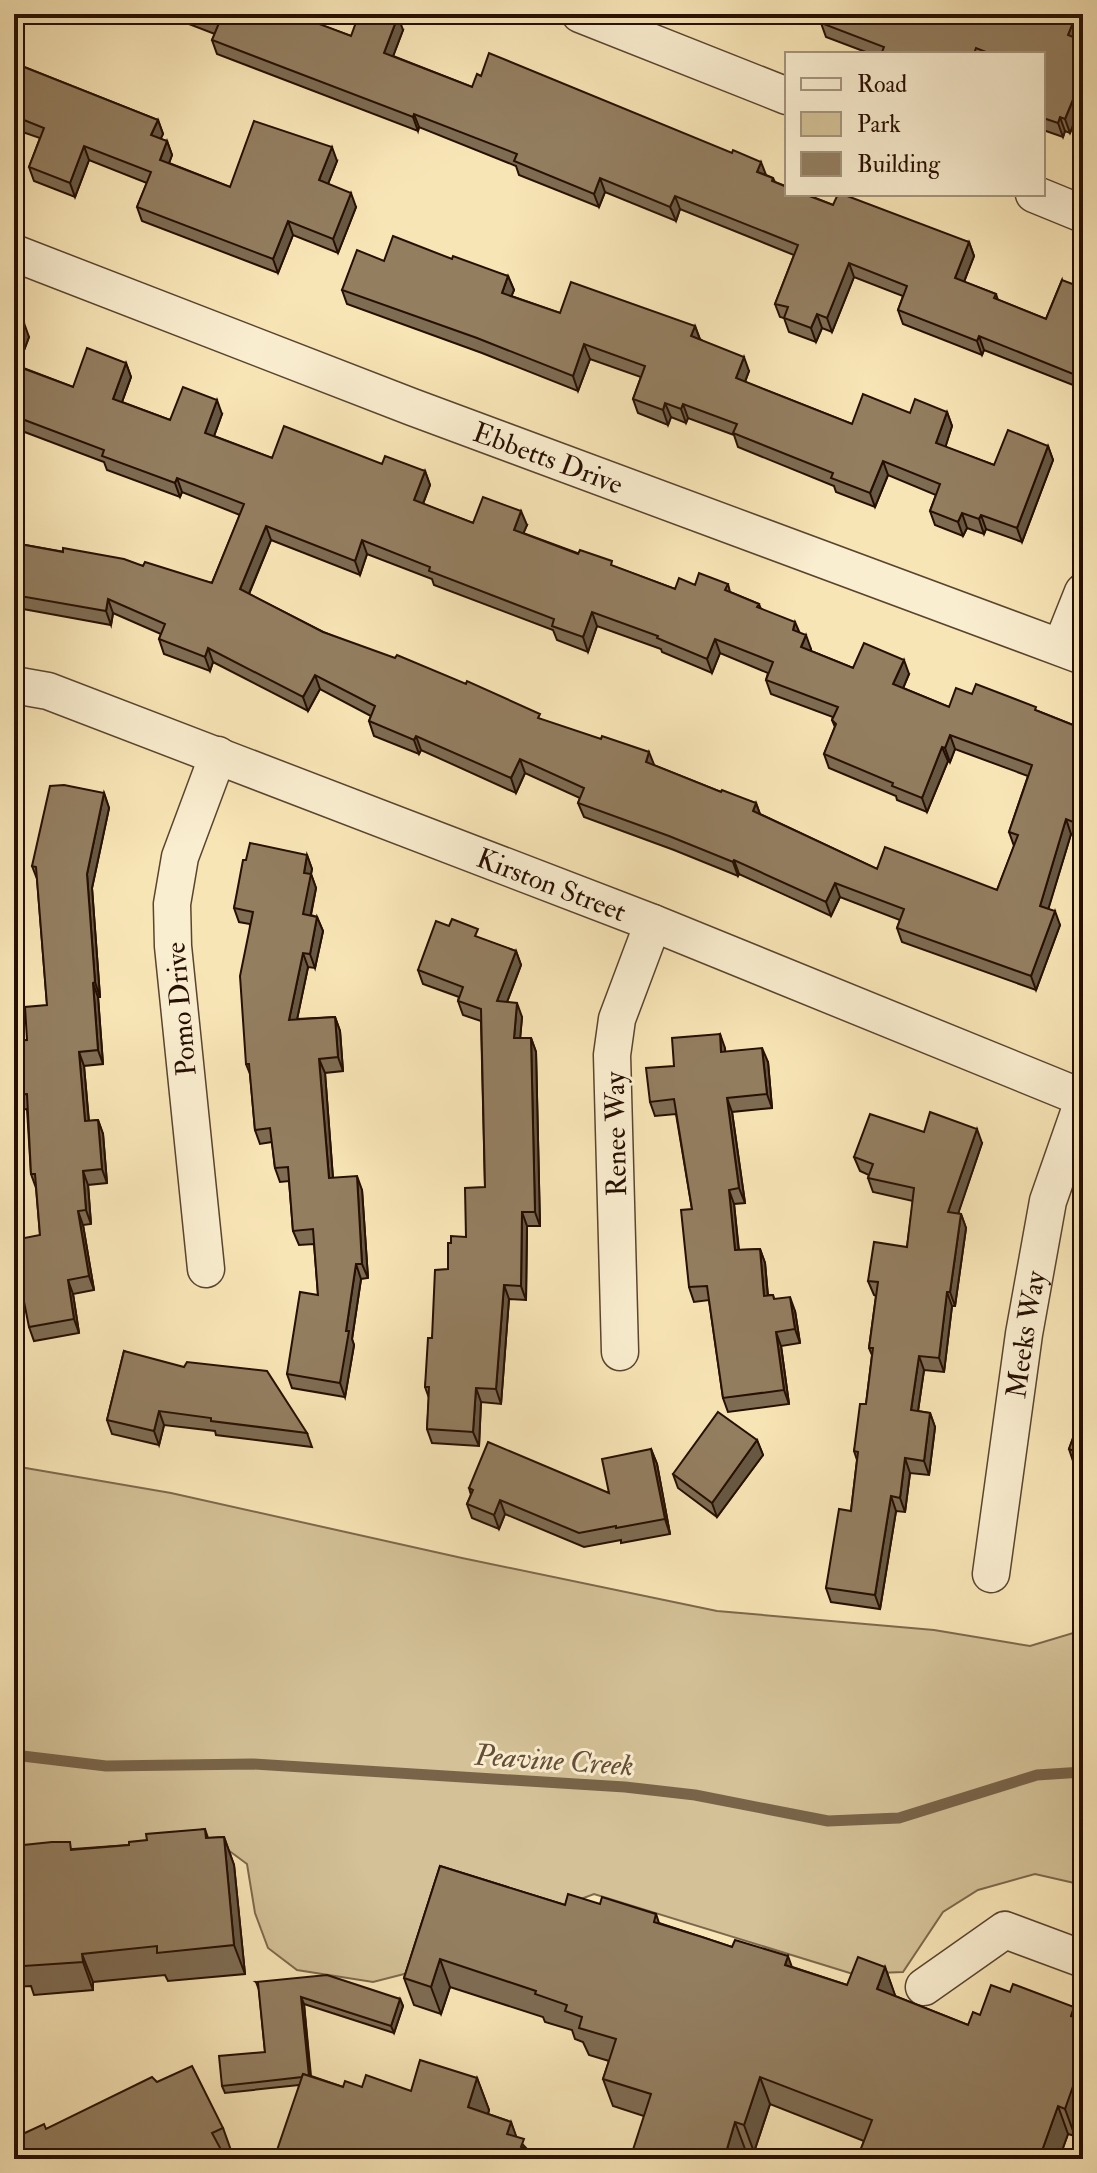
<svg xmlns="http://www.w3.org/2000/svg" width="1097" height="2173" font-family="'IM FELL Double Pica',serif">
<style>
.green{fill:#d4c197;stroke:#7d684c;stroke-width:2}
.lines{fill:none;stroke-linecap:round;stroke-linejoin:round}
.stream{stroke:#796449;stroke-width:11}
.minor-casing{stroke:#5a442f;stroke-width:39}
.minor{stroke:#faeed0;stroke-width:36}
.wall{fill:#7e6c53;stroke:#260f02;stroke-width:2;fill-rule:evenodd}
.shaded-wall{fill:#675843;stroke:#260f02;stroke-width:2}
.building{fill:#937e60;stroke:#260f02;stroke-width:2;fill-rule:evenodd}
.labels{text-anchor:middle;stroke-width:6;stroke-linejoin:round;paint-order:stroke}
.street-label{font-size:28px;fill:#260f02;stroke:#faeed0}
.water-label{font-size:30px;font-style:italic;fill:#654e38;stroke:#faeed0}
</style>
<rect width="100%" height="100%" fill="#f8e5b6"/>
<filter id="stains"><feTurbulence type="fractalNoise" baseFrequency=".0025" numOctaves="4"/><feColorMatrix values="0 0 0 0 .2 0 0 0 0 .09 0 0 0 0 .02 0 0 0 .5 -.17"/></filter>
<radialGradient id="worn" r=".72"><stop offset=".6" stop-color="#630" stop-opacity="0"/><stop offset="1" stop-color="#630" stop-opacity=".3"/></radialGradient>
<!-- green -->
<path class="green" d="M14,1466L171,1493L462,1558L717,1611L934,1630L1030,1646L1083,1630V1885L1035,1874L978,1890L943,1912L903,1972L853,1974L594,1894L541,1914L408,1973L373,1982L297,1970L268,1948L255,1913L247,1864L224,1847L28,1859L14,1847Z"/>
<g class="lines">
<!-- stream -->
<path class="stream" d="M14,1755L106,1766L253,1764L625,1787L695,1795L828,1821L899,1818L1037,1775L1083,1772"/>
<defs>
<g id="minor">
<path d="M580,14L787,96"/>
<path d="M1034,194L1083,214"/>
<path id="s1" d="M14,253L412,407L1083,656"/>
<path d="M1061,647L1083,592"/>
<path id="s2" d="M14,685L48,691L653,923L1083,1098"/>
<path d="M206,1269L173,946L172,904L180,857L218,755"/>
<path d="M620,1352L612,1055L617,1019L653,923"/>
<path id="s3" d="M991,1574L1024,1334L1048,1201L1083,1101"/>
<path d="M924,1987L1005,1930L1083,1959"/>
</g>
</defs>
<!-- minor casing -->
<use href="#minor" class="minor-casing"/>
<!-- minor -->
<use href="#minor" class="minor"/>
</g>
<!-- wall -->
<g class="wall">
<path d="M163,14H309L307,20L351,36L403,30L393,56L472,87L766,175L773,178L775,182L833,205L969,242L974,256L964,282L996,294L998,300L1046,319L1062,280L1083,389L984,350L982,355L903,324L898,310L903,296L854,277L832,332L822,328L816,342L789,332L784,318L780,317L775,304L794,255L680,209L676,221L605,192L599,207L519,175L516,166L419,127L418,131L217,54L212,40L215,34Z"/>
<path d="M1019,19L1074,20L1079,34L1078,39L1083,41V101L1070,133L1065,131L1063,137L1043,130V54H871L826,37L821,23L976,21Z"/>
<path d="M14,63L158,120L163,134L160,139L167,141L172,155L169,163L230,187L337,161L328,184L356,207L338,253L293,235L278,273L142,221L137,207L147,183L89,160L75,197L34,181L29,167L40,138L14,129Z"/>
<path d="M452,259L508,276L514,290L511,296L560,313L695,326L700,339L749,371L745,382L852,424L910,413L947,412L952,426L945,447L994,465L1048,446L1053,460L1022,542L986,529L984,534L967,528L963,536L935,525L930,511L936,495L888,475L875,507L836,492L834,486L738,447L734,435L688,418L686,423L671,417L668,425L638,413L633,399L641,377L590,359L578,391L482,353L347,304L342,290L384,261Z"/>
<path d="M14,320L29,337L18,366L73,387L126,363L131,377L122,402L170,420L222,414L214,436L272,458L382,464L425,471L430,485L423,504L473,523L527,525L523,533L675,589L695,585L728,584L730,592L759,604L761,609L799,632L811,649V651L853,668L909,674L903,688L949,707L972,694L1038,711L1083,729V838L1071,834L1048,909L1060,925L1036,990L902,942L897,928L900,920L840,897L831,916L739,874L738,876L674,850L584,817L578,803L580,798L525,773L516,793L421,750L419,754L374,736L369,721L371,716L320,689L308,711L213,662L210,671L164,654L159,639L161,634L113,613L111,625L23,609H14V543L143,566L212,583L240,515L182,492L180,497L107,470L104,462L14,428ZM271,540L360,575L367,554L432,579L434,585L553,630L557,640L588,652L597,626L661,649L662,652L712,673L720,653L768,673L766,680L771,694L833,717L832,720L835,727L824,754L829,768L896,796L897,800L927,812L948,761L950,762L955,749L1028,776L1009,832L1014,846L997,890L877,869L760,814L756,803L721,792L323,632L249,594Z"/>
<path d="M104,793L109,808L92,888L100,997H98L103,1064L84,1066L89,1121L98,1120L103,1134L107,1183L88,1185L91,1224L83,1225L94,1290L73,1294L79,1333L34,1341L29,1327L40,1235L36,1188L31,1174L27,1109L17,1110L14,1103V1041L27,1040L47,1005L37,879L32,866Z"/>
<path d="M307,855L312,869L311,874L316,888L311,915L317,917L323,931L315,968L308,967L297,1019L335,1017L340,1031L343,1071L325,1073L333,1178L362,1190L368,1278L361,1279L352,1339L354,1345L345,1397L292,1388L287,1374L318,1295L314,1244L299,1245L293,1231L289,1181L280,1182L275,1168L272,1142L260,1144L255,1130L250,1074L246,1064L250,924L239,922L234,908L246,860Z"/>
<path d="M481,939L516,951L521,965L507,1002L522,1017L520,1038H531L536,1052L540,1226H527L526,1300L509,1299L501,1404L481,1402L479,1446L432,1443L427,1429L429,1398L425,1387L432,1338L448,1269L466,1237L485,1187L481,1021L463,1015L458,1001L459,997L423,984L418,970Z"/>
<path d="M720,1034L725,1052L768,1062L772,1108L732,1112L745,1203L734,1204L739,1250L760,1249L765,1263L768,1295H773L774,1299L795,1311L800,1343L781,1346L789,1404L728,1412L723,1398L709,1300L694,1302L689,1287L692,1209L676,1114L655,1116L650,1102L674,1066Z"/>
<path d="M924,1132L982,1143L958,1213L961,1214L966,1228L955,1306H952L944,1372L924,1370L918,1411L930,1413L935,1427L929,1475L910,1473L905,1512L896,1511L880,1609L831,1602L826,1588L851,1511L857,1460L854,1451L866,1404L872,1355L869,1348L876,1296L874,1295L868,1281L907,1247L913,1201L873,1192L868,1178L869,1175L860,1171L854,1157Z"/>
<path d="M124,1351L307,1433L312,1447L216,1435L215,1431L164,1425L159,1445L112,1434L107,1420Z"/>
<path d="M1083,1411V1467L1074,1464L1069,1449Z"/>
<path d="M757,1440L763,1455L717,1517L678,1488L673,1474Z"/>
<path d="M651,1449L657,1464L670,1534L621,1543V1540L584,1547L505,1514L499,1529L472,1518L467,1504L471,1495L469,1488L609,1493Z"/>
<path d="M205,1829L208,1838L224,1837L234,1865L245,1974L168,1981L165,1975L93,1982V1990L34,1995L31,1986L14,1987V1846L73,1849L129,1845Z"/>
<path d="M440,1866L565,1905L600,1904L656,1914L659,1923L847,1985L885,1967L895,1996L968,2025L1010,1992L1074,2007L1079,2019L1083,2020V2113L1075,2136L1068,2134L1059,2159H857L864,2141L770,2104L754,2152L613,2106L603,2079L609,2061L589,2055L583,2042L575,2039L572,2030L545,2022L543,2017L450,1987L441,2014L414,2005L404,1978Z"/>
<path d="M256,1982L400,1999L403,2006L394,2033L304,2004L311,2076L343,2087H362L411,2091L477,2078L489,2110L488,2114L511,2122L516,2137L527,2149L299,2085L225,2093L222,2086L265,2052L259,1990Z"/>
<path d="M157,2082L223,2128L233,2156L227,2159H14L46,2129Z"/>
</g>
<!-- shaded-wall -->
<g class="shaded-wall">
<path d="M299,14H309L303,30L298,16Z"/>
<path d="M398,16L403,30L389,67L384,53Z"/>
<path d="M1074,20L1079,34L1073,49L1068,35Z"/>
<path d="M1079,85L1083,97V101L1070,133L1065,119Z"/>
<path d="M414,114L419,127L418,131L413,117Z"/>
<path d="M1060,117L1065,131L1063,137L1058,123Z"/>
<path d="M158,120L163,134L156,149L151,135Z"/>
<path d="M167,141L172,155L165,174L160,160Z"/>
<path d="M84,146L89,160L75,197L70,183Z"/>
<path d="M332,147L337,161L324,194L319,180Z"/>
<path d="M761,162L766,175L757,172Z"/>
<path d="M600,178L605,192L599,207L594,194Z"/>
<path d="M351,193L356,207L338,253L333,239Z"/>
<path d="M675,196L680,209L676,221L670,207Z"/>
<path d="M288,221L293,235L278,273L273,259Z"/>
<path d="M969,242L974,256L960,292L955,278Z"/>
<path d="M849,263L854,277L832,332L827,318Z"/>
<path d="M508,276L514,290L507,307L502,293Z"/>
<path d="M817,314L822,328L816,342L811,328Z"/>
<path d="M24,323L29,337L14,377V349Z"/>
<path d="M695,326L700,340L691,336Z"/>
<path d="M979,336L984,350L982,355L977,341Z"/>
<path d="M584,344L590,359L578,391L573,376Z"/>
<path d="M744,357L749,371L741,392L736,378Z"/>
<path d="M126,363L131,377L118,413L113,399Z"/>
<path d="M1083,363V389L1078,376Z"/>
<path d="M217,400L222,414L210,447L205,433Z"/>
<path d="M665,403L671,417L668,425L663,410Z"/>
<path d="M683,404L688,418L686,423L681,409Z"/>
<path d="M947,412L952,426L942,458L936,443Z"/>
<path d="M1048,446L1053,460L1022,542L1017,528Z"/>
<path d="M883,461L888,475L875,507L870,493Z"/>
<path d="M425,471L430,485L419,514L414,500Z"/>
<path d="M177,478L182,492L180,497L175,483Z"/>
<path d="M521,511L527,525L519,544L514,530Z"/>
<path d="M962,513L967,528L963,536L958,522Z"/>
<path d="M981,515L986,529L984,534L979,519Z"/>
<path d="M266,526L271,540L245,603L240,589Z"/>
<path d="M362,540L367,554L360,575L355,561Z"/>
<path d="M108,599L113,613L111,625L106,611Z"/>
<path d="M592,612L597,626L588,652L583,637Z"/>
<path d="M795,622L801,636L793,630Z"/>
<path d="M806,635L811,649L806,661L801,647Z"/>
<path d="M715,639L720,653L712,673L707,659Z"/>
<path d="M208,648L213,662L210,671L205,657Z"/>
<path d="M904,660L909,674L899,698L893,684Z"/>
<path d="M315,675L320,689L308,711L303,697Z"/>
<path d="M950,735L955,749L950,762L945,748Z"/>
<path d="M416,736L421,750L419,754L414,740Z"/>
<path d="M942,747L948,761L927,812L922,798Z"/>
<path d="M1083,749V777L1076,768Z"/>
<path d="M649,752L655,767L646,762Z"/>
<path d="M520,759L525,773L516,793L511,778Z"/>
<path d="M104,793L109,808L92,888L100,997L95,982L87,874Z"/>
<path d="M756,803L761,817L753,811Z"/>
<path d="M1066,819L1071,834L1045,920L1040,906Z"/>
<path d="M307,855L312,869L310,878L311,874L316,888L308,928L303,914L304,873Z"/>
<path d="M734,860L739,874L738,876L733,862Z"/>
<path d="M835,883L840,897L831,916L826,902Z"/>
<path d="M1055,911L1060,925L1036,990L1031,976Z"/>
<path d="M317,917L323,931L315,968L310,954Z"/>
<path d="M516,951L521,965L502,1015L497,1001Z"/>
<path d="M303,953L308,967L294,1034L289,1020Z"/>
<path d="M93,983L98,997L103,1064L98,1050Z"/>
<path d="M517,1003L522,1017L519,1052L514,1038Z"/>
<path d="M335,1017L340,1031L343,1071L338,1057Z"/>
<path d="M720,1034L725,1048L726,1066L721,1052Z"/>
<path d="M531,1038L536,1052L540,1226L535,1212Z"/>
<path d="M762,1048L768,1062L772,1108L767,1094Z"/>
<path d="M79,1052L84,1066L90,1136L85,1121Z"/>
<path d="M319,1059L325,1073L334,1192L329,1178Z"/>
<path d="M727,1098L732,1112L745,1203L739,1188Z"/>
<path d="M98,1120L103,1134L107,1183L102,1169Z"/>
<path d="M977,1129L982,1143L954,1226L948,1212Z"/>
<path d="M83,1171L88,1185L91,1224L86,1210Z"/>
<path d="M357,1176L362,1190L368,1278L362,1264Z"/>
<path d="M729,1190L734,1204L740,1264L735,1250Z"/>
<path d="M78,1211L83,1225L94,1290L89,1276Z"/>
<path d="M522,1212L527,1226L526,1300L521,1286Z"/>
<path d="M961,1214L966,1228L955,1306L950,1292Z"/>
<path d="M760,1249L765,1263L769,1310L764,1296Z"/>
<path d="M356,1264L361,1279L352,1339L354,1345L345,1397L340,1383L346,1331Z"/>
<path d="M68,1280L73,1294L79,1333L74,1319Z"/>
<path d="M504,1285L509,1299L501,1404L496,1389Z"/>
<path d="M947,1292L952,1306L944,1372L939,1358Z"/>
<path d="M790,1297L795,1311L800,1343L795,1329Z"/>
<path d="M776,1332L781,1346L789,1404L784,1390Z"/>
<path d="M919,1356L924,1370L916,1424L911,1410Z"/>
<path d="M476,1388L481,1402L479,1446L473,1432Z"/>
<path d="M159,1411L164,1425L159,1445L154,1431Z"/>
<path d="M930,1413L935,1427L929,1475L924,1461Z"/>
<path d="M757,1440L763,1455L717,1517L712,1503Z"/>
<path d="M651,1449L657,1464L670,1534L665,1519Z"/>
<path d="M905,1458L910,1473L905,1512L900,1498Z"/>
<path d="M891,1496L896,1511L880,1609L875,1595Z"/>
<path d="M500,1500L505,1514L499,1529L494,1515Z"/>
<path d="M224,1837L234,1865L245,1974L234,1945Z"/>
<path d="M82,1954L93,1982V1990L83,1962Z"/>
<path d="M788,1956L798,1984L785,1965Z"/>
<path d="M440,1959L450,1987L441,2014L431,1987Z"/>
<path d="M885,1967L895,1995L887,2017L877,1989Z"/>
<path d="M301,1997L304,2004L311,2084L309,2077Z"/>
<path d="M400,1999L403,2006L394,2033L391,2026Z"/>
<path d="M1074,2007L1083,2031L1071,2016Z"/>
<path d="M1083,2041V2113L1075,2136L1065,2109L1078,2053Z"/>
<path d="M760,2077L770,2104L754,2152L744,2125Z"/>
<path d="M477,2078L489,2110L480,2139L468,2107Z"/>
<path d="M1058,2106L1068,2134L1059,2159H1039Z"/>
<path d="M511,2122L523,2155L507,2134Z"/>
<path d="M735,2122L745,2149L742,2159H724Z"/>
</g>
<!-- building -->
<g class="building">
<path d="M194,14H299L298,16L351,36L359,14H393L398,16L384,53L472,87L477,74L481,76L489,53L732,153L733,150L761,162L757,172L773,178L772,181L787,187V194H804L833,205L838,194H842L969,242L955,278L996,294L994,298L1046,319L1062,280L1083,288V363L1078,376L979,336L977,341L898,310L907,286L849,263L827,318L817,314L811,328L784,318L788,307L775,304L798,245L675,196L670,207L600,178L594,194L514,161L517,154L414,114L413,117L212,40L219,23Z"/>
<path d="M824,14H958L976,21L979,14H1007L1019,19L1020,14H1057L1074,20L1068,35L1083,41V86L1079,85L1065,119L1060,117L1058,123L1043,118V54H991L976,48L974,54H887L882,52L884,47L821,23Z"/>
<path d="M14,63L158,120L151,135L167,141L160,160L230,187L254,121L332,147L319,180L351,193L333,239L288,221L273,259L137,207L151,172L84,146L70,183L29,167L44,128L14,116Z"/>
<path d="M393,236L452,259L453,256L508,276L502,293L560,313L571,282L695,326L691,336L744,357L736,378L852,424L863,394L910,413L915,399L947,412L936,443L994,465L1008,430L1048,446L1017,528L981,515L979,519L962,513L958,522L930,511L940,484L883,461L870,493L831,478L833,473L733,433L737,424L683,404L681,409L665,403L663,410L633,399L645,366L584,344L573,376L477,338L342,290L357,250L384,261Z"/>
<path d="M14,320L24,323L14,349Z"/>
<path d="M87,348L126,363L113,399L170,420L183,387L217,400L205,433L272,458L284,426L382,464L385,456L425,471L414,500L473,523L483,497L521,511L514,530L578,554L580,550L612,561L611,565L675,589L679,578L695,585L699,573L728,584L725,590L759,604L757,607L795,622L793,630L806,635L801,647L853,668L864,643L904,660L893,684L949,707L956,688L972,694L976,684L1036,707L1035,710L1083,729V749L1076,768L1083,770V826L1066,819L1040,906L1055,911L1031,976L897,928L904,909L835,883L826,902L734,860L733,862L669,836L578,803L584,788L520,759L511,778L416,736L414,740L369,721L375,706L315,675L303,697L208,648L205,657L159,639L165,624L108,599L106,611L14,595V543L63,552V548L124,559L143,566L145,562L212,583L244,504L177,478L175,483L102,456L104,450L14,416V365L73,387ZM266,526L355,561L362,540L430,567L429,571L554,619L552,626L583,637L592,612L658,636L657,638L707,659L715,639L773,662L766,680L838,707L832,720L836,724L824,754L893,783L892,786L922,798L942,747L945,748L950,735L1032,765L1009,832L1018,835L997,890L885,847L877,869L753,811L756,803L722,790L721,792L646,762L649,752L602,736L601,739L538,718L540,714L467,681L466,684L397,655L395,658L323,632L240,589Z"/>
<path d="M64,785L104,793L87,874L95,982L93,983L98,1050L79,1052L85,1121L98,1120L102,1169L83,1171L86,1210L78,1211L89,1276L68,1280L74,1319L29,1327L14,1251V1240L40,1235L35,1174H31L27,1094L14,1095V1041L27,1040L25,1007L47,1005L36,867L32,866L50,786Z"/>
<path d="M250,843L307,855L304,873L311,874L303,914L317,917L310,954L303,953L289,1020L335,1017L338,1057L319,1059L329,1178L357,1176L362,1264H356L346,1331H349L340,1383L287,1374L300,1292L318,1295L313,1229L293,1231L288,1167L275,1168L270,1128L255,1130L249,1064H246L240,976L253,912L234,908L243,860H246Z"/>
<path d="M452,919L478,929L475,936L516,951L497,1001L517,1003L514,1038H531L535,1212H522L521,1286L504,1285L496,1389L476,1388L473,1432L427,1429L429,1387H425L428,1338H432L435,1270L448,1269V1243H451V1236L466,1237L465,1188L485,1187L481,1009L458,1001L463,987L418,970L436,921L449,926Z"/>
<path d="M720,1034L721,1052L762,1048L767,1094L727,1098L739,1188L729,1190L735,1250L760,1249L764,1296L773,1295L774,1299L790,1297L795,1329L776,1332L784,1390L723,1398L707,1286L689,1287L681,1210L692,1209L674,1099L650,1102L646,1068L674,1066L672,1038Z"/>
<path d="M930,1112L977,1129L948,1212L961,1214L950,1292H947L939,1358L919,1356L911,1410L930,1413L924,1461L905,1458L900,1498L891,1496L875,1595L826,1588L839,1509L851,1511L858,1452L854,1451L860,1404H866L873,1348H869L878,1282L868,1281L874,1242L907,1247L914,1188L868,1178L873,1164L854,1157L870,1114L924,1132Z"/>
<path d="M124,1351L184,1367L187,1362L267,1371L307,1433L211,1421V1418L159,1411L154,1431L107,1420Z"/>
<path d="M1083,1411V1455L1069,1449Z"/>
<path d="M718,1412L757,1440L712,1503L673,1474Z"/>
<path d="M488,1442L609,1493L602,1459L651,1449L665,1519L616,1528V1526L579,1533L500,1500L494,1515L467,1504L473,1490L469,1488Z"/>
<path d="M1083,1546V1583L1080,1582Z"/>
<path d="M205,1829L206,1838L224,1837L234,1945L157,1953V1946L82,1954L83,1962L24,1966L23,1958H14V1846L52,1842H70L71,1850L129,1845V1842L147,1840L146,1834Z"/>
<path d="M440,1866L565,1905L568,1894L600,1904L602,1897L656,1914L654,1922L702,1937L732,1947L735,1940L788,1956L785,1965L847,1985L858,1957L885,1967L877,1989L968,2025L973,2012L980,2015L991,1985L1010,1992L1013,1984L1074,2007L1071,2016L1083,2020V2041L1078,2053L1083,2055V2058L1065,2109L1058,2106L1039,2159H857L872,2120L760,2077L744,2125L735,2122L724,2159H630L651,2094L603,2079L616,2039L579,2028L582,2017L565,2011L567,2005L535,1994L536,1991L440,1959L431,1987L404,1978Z"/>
<path d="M327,1975L400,1999L391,2026L301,1997L309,2076L303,2074L302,2077L222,2086L219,2056L265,2052L258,1983L256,1982Z"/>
<path d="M420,2060L477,2078L468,2107L511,2122L507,2134L524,2139L521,2147L554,2158L553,2159H274L303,2074L343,2087L345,2081L362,2087L366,2075L411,2091Z"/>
<path d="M192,2066L223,2128L212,2133L226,2159H14V2138L44,2124L46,2129L152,2077L157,2082Z"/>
</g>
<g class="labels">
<!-- street labels -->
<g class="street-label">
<text dy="10" stroke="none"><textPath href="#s1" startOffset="572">Ebbetts Drive</textPath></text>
<text dy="10" stroke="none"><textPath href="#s2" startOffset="574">Kirston Street</textPath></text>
<text transform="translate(180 1009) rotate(-95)" y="10">Pomo Drive</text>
<text transform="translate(615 1134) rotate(-91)" y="10">Renee Way</text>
<text dy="10" stroke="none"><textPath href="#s3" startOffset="242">Meeks Way</textPath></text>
</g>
<!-- water labels -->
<g class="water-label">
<text transform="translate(554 1760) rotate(4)" y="10">Peavine Creek</text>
</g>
</g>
<!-- margin -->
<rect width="1097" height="2173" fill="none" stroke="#f8e5b6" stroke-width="48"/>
<rect x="16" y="16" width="1065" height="2141" fill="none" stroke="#260f02" stroke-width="4"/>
<rect x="24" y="24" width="1049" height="2125" fill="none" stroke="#260f02" stroke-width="2"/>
<!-- legend -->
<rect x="785" y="52" width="260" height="144" fill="#faeed0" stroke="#a5957e" stroke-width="2"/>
<rect x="801" y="78" width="40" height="12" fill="#faeed0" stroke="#a5957e" stroke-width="2"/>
<text x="857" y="92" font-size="24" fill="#260f02">Road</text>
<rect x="801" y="112" width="40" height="24" fill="#d4c197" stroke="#a5957e" stroke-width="2"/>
<text x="857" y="132" font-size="24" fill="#260f02">Park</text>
<rect x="801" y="152" width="40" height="24" fill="#937e60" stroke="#a5957e" stroke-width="2"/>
<text x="857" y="172" font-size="24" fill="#260f02">Building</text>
<rect width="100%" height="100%" filter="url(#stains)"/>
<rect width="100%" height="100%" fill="url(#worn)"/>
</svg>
